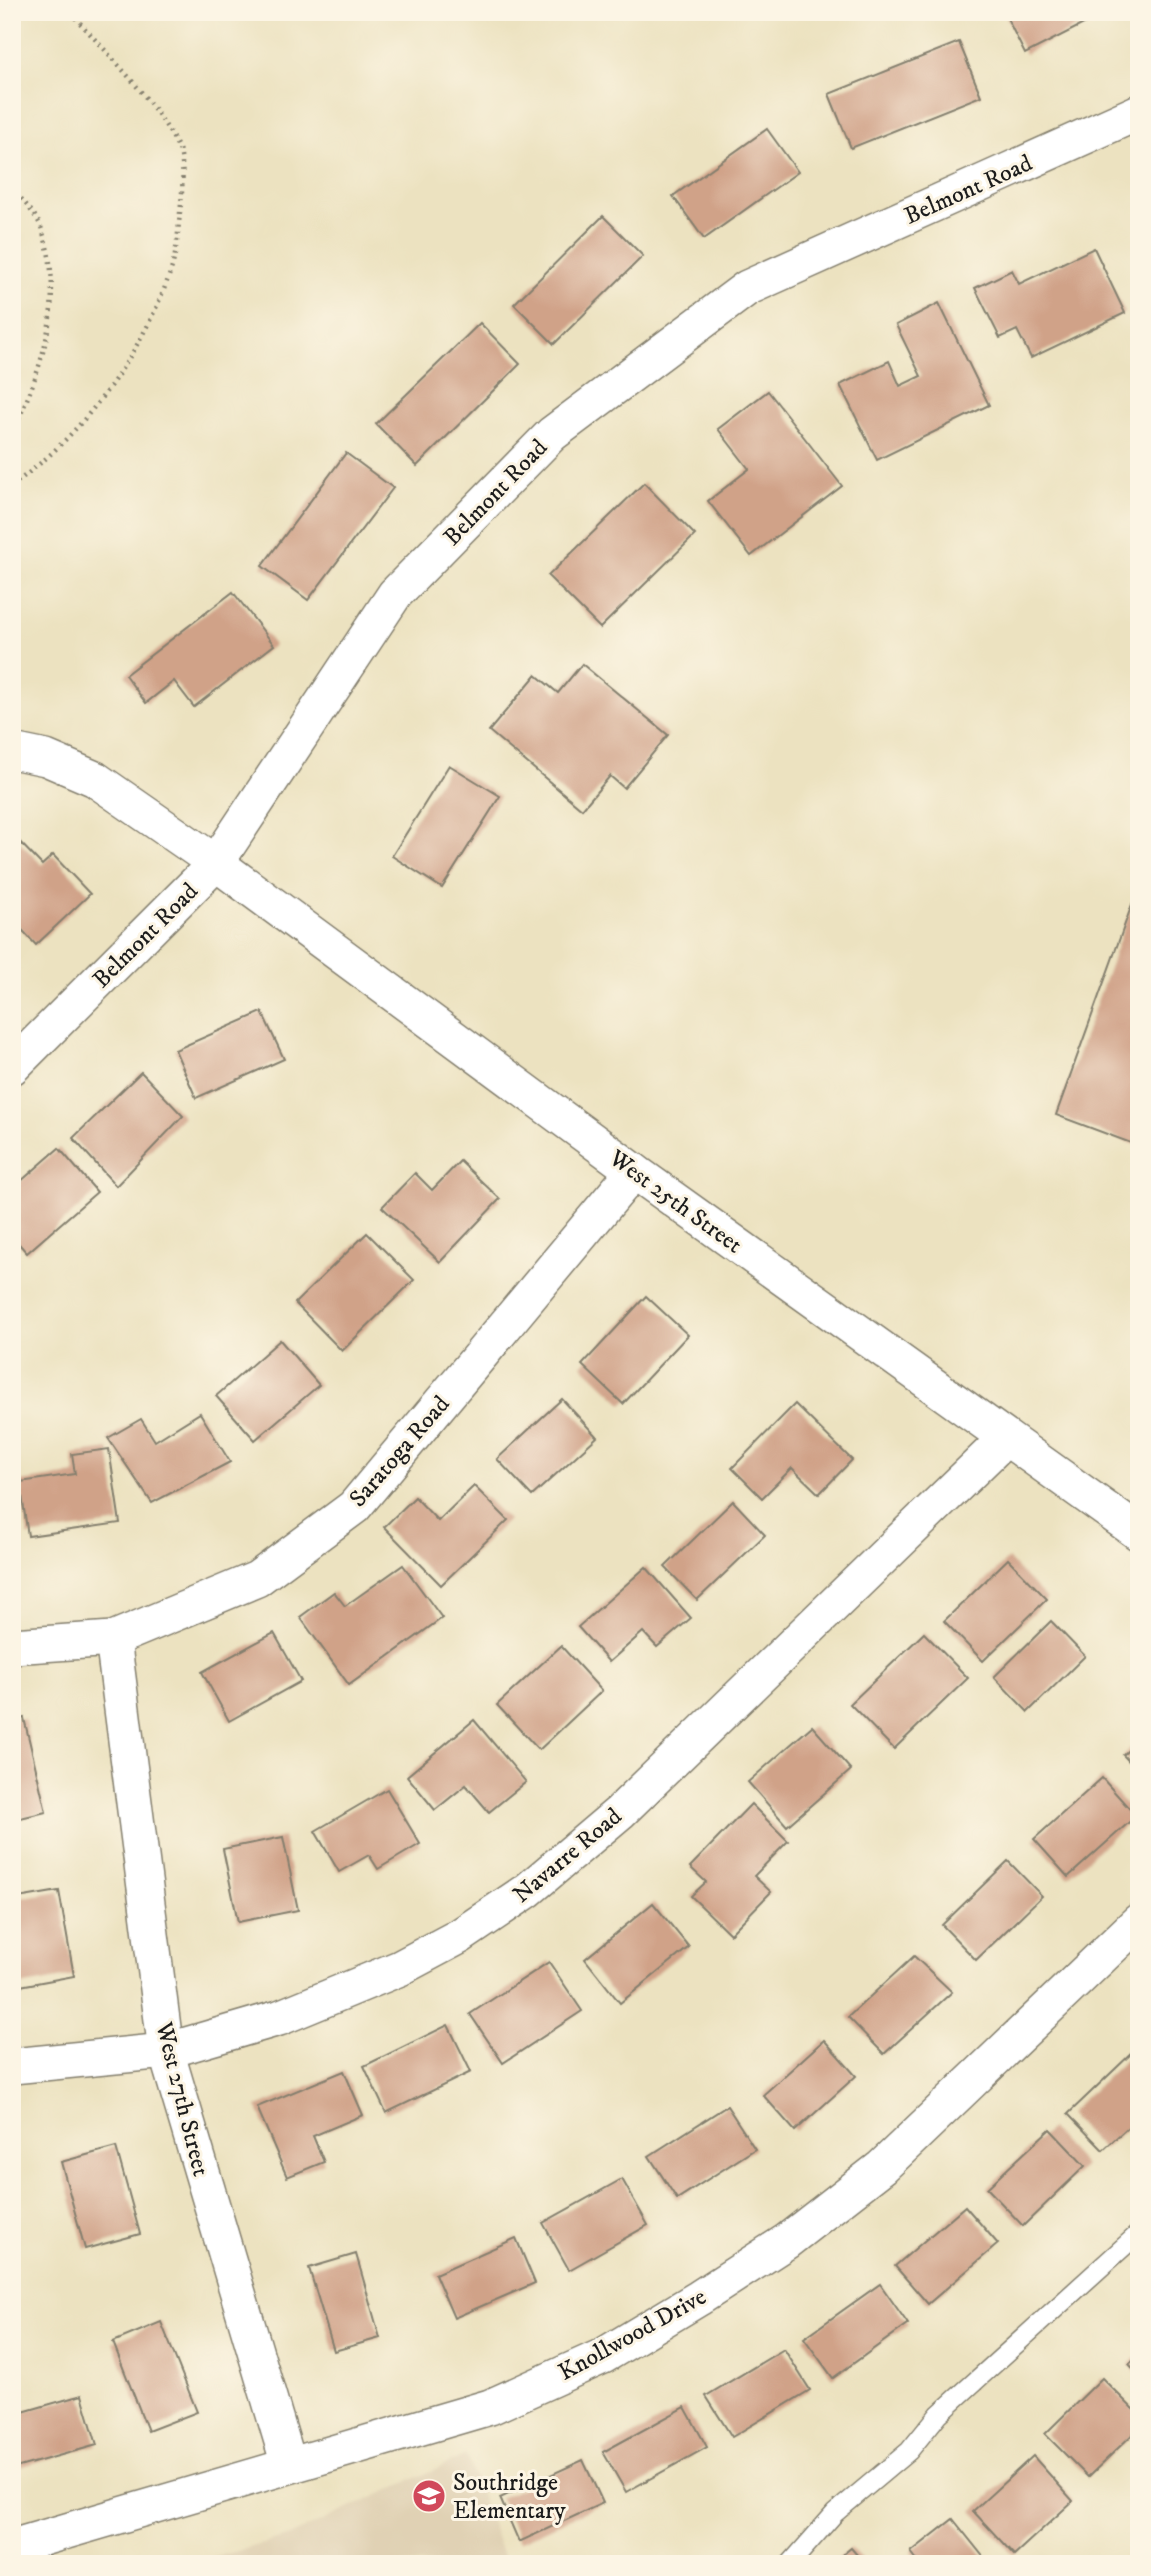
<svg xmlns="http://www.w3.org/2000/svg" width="1151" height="2576" font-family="'IM FELL DW Pica',serif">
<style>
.built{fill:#e0d1b4}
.building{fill:#d0a288}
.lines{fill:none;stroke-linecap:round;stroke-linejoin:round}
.service-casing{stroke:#847f6e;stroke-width:21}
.minor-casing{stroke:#847f6e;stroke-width:38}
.path{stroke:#847f6e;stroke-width:4.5;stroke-dasharray:2 5;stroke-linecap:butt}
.service{stroke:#fff;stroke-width:18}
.minor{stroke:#fff;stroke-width:35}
.labels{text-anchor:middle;stroke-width:6;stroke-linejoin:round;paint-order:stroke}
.street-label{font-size:24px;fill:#1c1c1c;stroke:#fcf5e5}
.poi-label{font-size:24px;fill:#1c1c1c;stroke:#fcf5e5;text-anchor:start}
</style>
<rect width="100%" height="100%" fill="#fcf5e5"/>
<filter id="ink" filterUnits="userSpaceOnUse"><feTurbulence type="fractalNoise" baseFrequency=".0143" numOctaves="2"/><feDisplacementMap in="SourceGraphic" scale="14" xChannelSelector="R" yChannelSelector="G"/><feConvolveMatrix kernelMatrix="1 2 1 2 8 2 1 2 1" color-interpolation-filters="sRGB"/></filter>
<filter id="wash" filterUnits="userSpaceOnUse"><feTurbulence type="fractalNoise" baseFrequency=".00686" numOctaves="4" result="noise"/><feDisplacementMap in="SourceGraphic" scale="28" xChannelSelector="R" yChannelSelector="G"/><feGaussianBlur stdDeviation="1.57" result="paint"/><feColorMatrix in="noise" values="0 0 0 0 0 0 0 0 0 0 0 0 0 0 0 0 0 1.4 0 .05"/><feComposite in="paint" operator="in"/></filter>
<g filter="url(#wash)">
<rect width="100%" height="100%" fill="#ece2c0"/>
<!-- built -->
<path class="built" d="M466,2455L506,2564H192L287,2537Z"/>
<g id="blocks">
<!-- building -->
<g class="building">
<path d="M1004,12H1107L1025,54Z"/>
<path d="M959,42L981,96L851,148L829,94Z"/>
<path d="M767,129L798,172L704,239L673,196Z"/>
<path d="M603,216L643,256L554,344L514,304Z"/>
<path d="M1094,248L1125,313L1031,358L1017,330L1000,338L975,288L1012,270L1019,284Z"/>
<path d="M939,303L989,405L877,460L840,385L889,361L900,386L921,376L896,325Z"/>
<path d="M480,323L520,364L417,466L376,424Z"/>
<path d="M768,391L842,486L751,556L708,501L749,469L718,429Z"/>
<path d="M346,453L393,488L308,600L262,566Z"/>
<path d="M644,483L695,535L600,628L548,576Z"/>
<path d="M233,592L274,645L194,707L174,681L146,703L125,675Z"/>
<path d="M582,664L668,735L624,788L610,776L582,809L489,731L536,675L558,693Z"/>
<path d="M449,765L500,796L442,888L392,856Z"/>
<path d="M12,834L42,865L53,855L90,894L36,945L12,919Z"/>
<path d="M1139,885V1146L1056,1115Z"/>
<path d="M262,1012L284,1059L196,1098L175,1050Z"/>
<path d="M141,1072L183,1116L116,1186L73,1138Z"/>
<path d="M59,1148L97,1192L27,1253L12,1236V1189Z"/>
<path d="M460,1161L500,1199L440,1262L382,1207L415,1173L432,1190Z"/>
<path d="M367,1233L414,1280L342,1351L295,1303Z"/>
<path d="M646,1296L688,1335L623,1404L582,1365Z"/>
<path d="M280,1340L319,1385L255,1440L216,1396Z"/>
<path d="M562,1399L597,1437L532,1496L497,1459Z"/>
<path d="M795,1404L852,1460L819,1494L792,1468L762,1498L732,1468Z"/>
<path d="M200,1413L230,1462L152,1503L108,1438L141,1419L155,1441Z"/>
<path d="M109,1449L120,1523L28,1536L20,1482L75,1474L72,1454Z"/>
<path d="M474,1486L508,1520L441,1585L384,1527L415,1497L438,1521Z"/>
<path d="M733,1501L765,1535L697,1600L665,1567Z"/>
<path d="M1008,1559L1047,1599L983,1661L944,1621Z"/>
<path d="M403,1565L442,1618L349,1685L300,1617L334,1592L345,1606Z"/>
<path d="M646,1567L691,1618L657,1647L643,1632L609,1662L578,1627Z"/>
<path d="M1051,1621L1085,1656L1028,1712L994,1677Z"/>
<path d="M274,1633L301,1681L229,1721L202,1672Z"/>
<path d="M924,1633L968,1678L894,1749L850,1704Z"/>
<path d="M561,1646L602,1691L539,1750L497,1705Z"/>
<path d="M24,1718L46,1812L12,1820V1720Z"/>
<path d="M474,1720L526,1782L489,1812L466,1785L435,1810L407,1776Z"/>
<path d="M812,1726L851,1770L787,1826L748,1782Z"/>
<path d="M1139,1740V1772L1123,1755Z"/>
<path d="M1102,1778L1136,1816L1068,1877L1034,1839Z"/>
<path d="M387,1789L420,1844L378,1869L369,1855L339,1872L315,1831Z"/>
<path d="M751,1804L788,1841L754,1876L771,1892L730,1934L691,1896L706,1882L690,1867Z"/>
<path d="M283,1837L298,1910L238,1922L223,1849Z"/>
<path d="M1008,1861L1042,1896L976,1960L942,1925Z"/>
<path d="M59,1891L74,1976L20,1986L12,1943V1899Z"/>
<path d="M653,1903L689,1947L620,2003L585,1959Z"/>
<path d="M914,1956L952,1992L884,2054L848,2017Z"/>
<path d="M549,1962L582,2011L503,2063L470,2014Z"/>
<path d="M448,2025L471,2072L386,2113L364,2066Z"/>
<path d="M824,2040L856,2076L795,2131L763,2095Z"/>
<path d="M1134,2051L1139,2056V2117L1103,2150L1068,2114Z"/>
<path d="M344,2071L363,2115L313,2136L324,2162L287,2177L257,2107Z"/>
<path d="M727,2106L755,2149L677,2199L649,2156Z"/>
<path d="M1050,2129L1085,2166L1023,2226L987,2188Z"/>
<path d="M116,2147L140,2234L85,2249L61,2162Z"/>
<path d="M622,2179L648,2225L569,2270L543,2223Z"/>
<path d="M965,2206L998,2244L928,2304L895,2266Z"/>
<path d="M516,2238L535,2283L454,2318L435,2274Z"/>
<path d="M356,2254L380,2338L334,2351L309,2268Z"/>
<path d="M880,2284L908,2324L833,2378L804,2338Z"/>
<path d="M161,2322L197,2412L148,2431L113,2342Z"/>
<path d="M784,2349L810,2390L732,2437L706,2396Z"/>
<path d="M1139,2356V2375L1129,2364Z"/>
<path d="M1102,2378L1139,2415V2428L1088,2477L1045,2434Z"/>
<path d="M82,2395L97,2445L12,2469V2415Z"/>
<path d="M685,2407L707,2447L626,2492L603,2452Z"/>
<path d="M1033,2456L1073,2501L1014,2555L973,2511Z"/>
<path d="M583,2460L603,2503L519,2542L500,2498Z"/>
<path d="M953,2519L989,2564H920L911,2552Z"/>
<path d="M851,2548L865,2564H831Z"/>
</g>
</g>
</g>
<g filter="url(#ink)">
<use href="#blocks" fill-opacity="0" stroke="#847f6e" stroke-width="2"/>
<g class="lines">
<defs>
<path id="service" d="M790,2564L835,2513L909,2451L939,2414L1139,2233"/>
<g id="minor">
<path d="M12,751L46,758L95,779L216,863L634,1171L1139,1533"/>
<path d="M12,1067L216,863L395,594L552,434L747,288L1139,112"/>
<path d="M113,1639L166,2051L289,2465"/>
<path d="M12,1646L113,1639L257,1579L354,1507L634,1171"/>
<path d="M12,2066L166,2051L279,2018L400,1968L460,1936L528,1890L620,1812L1006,1438"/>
<path d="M12,2547L490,2407L603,2356L699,2298L787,2241L882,2167L1139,1921"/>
</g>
</defs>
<!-- service casing -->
<use href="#service" class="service-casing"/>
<!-- minor casing -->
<use href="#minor" class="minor-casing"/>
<!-- path -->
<g class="path">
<path d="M12,188C21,199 36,214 41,227C67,298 42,369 12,434"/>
<path d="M12,486C27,474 43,462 57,448C105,402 150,334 171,270C177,252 178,231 180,213C182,197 185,164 179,149C154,99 107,53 70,12"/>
</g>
<!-- service -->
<use href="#service" class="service"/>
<!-- minor -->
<use href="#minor" class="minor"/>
</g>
</g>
<!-- icons -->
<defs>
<symbol id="school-disc" viewBox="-11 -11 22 22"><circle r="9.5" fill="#d1495b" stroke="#fcf5e5"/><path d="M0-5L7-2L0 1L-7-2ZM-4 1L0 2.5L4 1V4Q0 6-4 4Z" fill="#fff"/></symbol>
</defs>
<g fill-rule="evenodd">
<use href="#school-disc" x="410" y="2477" width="38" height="38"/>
</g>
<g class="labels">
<!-- street labels -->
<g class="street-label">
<text transform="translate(968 189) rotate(-24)" y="8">Belmont Road</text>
<text transform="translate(495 492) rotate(-46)" y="8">Belmont Road</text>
<text transform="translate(145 935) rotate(-45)" y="8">Belmont Road</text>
<text transform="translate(676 1201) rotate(36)" y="8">West 25th Street</text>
<text transform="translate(399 1451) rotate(-49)" y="8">Saratoga Road</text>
<text transform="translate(567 1855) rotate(-40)" y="8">Navarre Road</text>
<text transform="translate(183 2099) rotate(76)" y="8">West 27th Street</text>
<text transform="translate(632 2334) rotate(-29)" y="8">Knollwood Drive</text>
</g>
<!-- poi labels -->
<g class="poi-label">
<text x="453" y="2490">Southridge<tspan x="453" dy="28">Elementary</tspan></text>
</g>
</g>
<!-- margin -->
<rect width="1151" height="2576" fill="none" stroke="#fcf5e5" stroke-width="42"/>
</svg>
